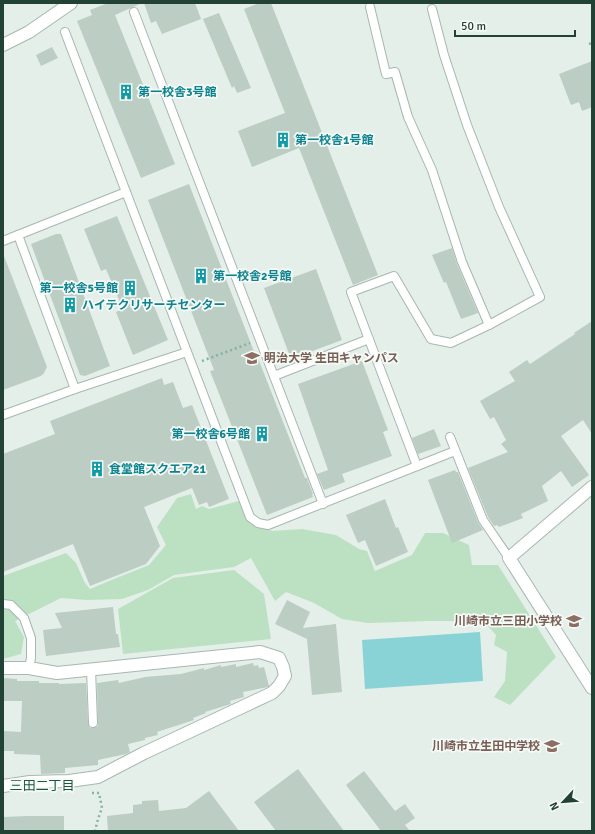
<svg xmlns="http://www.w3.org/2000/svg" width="595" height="834" font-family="Signika,'Noto Sans JP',sans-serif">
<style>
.green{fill:#bce1c2}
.water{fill:#89d3d7}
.building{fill:#bccdc4}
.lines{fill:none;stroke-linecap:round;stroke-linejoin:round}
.service-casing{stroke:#a6b8b0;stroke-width:10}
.minor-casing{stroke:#a6b8b0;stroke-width:14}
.path{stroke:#83b49f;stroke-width:2.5;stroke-dasharray:2 3;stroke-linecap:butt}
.service{stroke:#fff;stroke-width:8}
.minor{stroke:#fff;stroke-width:12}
.labels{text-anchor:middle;stroke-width:3.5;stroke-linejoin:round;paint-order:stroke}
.culture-label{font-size:12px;font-weight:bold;fill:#0d838f;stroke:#f5faf7;text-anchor:start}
.education-label{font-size:12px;font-weight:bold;fill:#785e54;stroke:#f5faf7;text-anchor:end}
.neighbourhood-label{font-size:13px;fill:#1c5641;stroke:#f5faf7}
</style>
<rect width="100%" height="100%" fill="#e4efe9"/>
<!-- green -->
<g class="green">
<path d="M191,494L196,509L202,506L209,509L239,501L251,524L273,531L302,529L336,535L359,549L367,551L375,571L412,555L425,533H443L469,545L472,565H498L556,657L510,705L494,697L505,681L507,652L494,645L496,635L483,621H430L368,623L342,619L314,603L286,592L275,601L251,558L234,567L174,575L148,590L122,599L87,600L61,598L15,621L24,637L21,654L3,659V576L66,553L76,563L85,583L90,589L109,581L149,565L166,545L157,527L177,498Z"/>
<path d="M234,570L264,594L271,639L123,654L118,609L173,578Z"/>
</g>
<!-- water -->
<path class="water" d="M480,632L483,681L365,689L362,640Z"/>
<!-- building -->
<g class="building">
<path d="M108,3H142L115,15L175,164L141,178L77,21L92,15L90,10Z"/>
<path d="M144,3H195L201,19L162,34L156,21L151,23Z"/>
<path d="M259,3H271L378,275L353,285L299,148L252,167L238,131L285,113L244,9Z"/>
<path d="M219,13L251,88L237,93L234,86L232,88L203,19Z"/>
<path d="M52,47L58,58L41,66L36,55Z"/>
<path d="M592,61V107L582,111L579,102L571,105L559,74Z"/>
<path d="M189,184L255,354L256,353L305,478H307L313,494H312L313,497L267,515L210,371L214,370L148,200Z"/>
<path d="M117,216L168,340L133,355L116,312L123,309L106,269L101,271L84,229Z"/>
<path d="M56,234H61L110,366L85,376L80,375L31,244Z"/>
<path d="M452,248L457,264L478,313L461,319L446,282L444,283L432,255Z"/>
<path d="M4,256L47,367L44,373L41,376L3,390V257Z"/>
<path d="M316,269L342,340L291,359L264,288Z"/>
<path d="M592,321V434L583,420L561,436L589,475L572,487L561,471L542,486L548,501L521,514L523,518L499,527L497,525L494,526L488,517L468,468L508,452L501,444L506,440L494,417L490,419L480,401L515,381L509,372L527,360L530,364L575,334L574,333Z"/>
<path d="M362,361L388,430L383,432L392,456L342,474L345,482L324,490L317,474L328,470L298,384Z"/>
<path d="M162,378L164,385L173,382L183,408L192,405L229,499L209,507L207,502L199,505L192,488L144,507L160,546L146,564L90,586L73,544L3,572V454L55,434L50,421Z"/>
<path d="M434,429L441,446L418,454L412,438Z"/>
<path d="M455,470L456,472H458L478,522L483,530L452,543L428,480Z"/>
<path d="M385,499L396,528L398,527L408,552L376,566L365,540L358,543L346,515Z"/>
<path d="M287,600L310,612L303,628L336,624L342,692L312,695L307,639L275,624Z"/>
<path d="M113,607L116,634H118L120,647L46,656L43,630L62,628L55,613Z"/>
<path d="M253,663L254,666L258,665L259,668L264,667L269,686L268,687L243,692L244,697L230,701L231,704L205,712L206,713L193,718L194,720L157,732L158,735L145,738V740L128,744L130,752L126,754L98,760V765L65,768V773L41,774L40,755L14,754V751H3V731L21,732L22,701H3V678L17,679V681H39V683H59V684L86,683L88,723L90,728H94L98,726V723L97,683L118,680L119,683L145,677L181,674L204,668V670L221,665V667L236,664V667Z"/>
<path d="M298,769L344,831H276L254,802Z"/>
<path d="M364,771L395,811L405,804L415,818L405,825L410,831H381L346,785Z"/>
<path d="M209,791L239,831H108L107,816L133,813V805L142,804V801L158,800L159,811L186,808Z"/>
<path d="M27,816H64V831H3V817Z"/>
</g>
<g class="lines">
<defs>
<g id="service">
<path d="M370,7L386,74L395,72L408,117L432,170L462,262L489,325"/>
<path d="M134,12L323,504"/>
<path d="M65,32L250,517L258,523L268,525L455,451"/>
<path d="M18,235L75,389"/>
<path d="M3,241L126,192"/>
<path d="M274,376L369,339"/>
<path d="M3,415L75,389L187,352"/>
<path d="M450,437L483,520L509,558"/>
<path d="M417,466L351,292L394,276L431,339L451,343L489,325L540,297L499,207L467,125L444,55L432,9"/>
<path d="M3,604L11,605L24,618L31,638V658L29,668"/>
<path d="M91,669L93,723"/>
</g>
<g id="minor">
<path d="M3,45L29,32L71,3"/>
<path d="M592,487L509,558L592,688"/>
<path d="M3,668H29L57,673L260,652L279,658L283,667L285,676L279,686L272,693L144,753L98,777L69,781L30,782L3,786"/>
</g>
</defs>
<!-- service casing -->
<use href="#service" class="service-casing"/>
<!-- minor casing -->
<use href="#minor" class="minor-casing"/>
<!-- path -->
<g class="path">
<path d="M589,44L592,43"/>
<path d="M202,361L250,343"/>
<path d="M92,793H99L102,808L98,819L95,831"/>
</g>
<!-- service -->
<use href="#service" class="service"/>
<!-- minor -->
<use href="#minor" class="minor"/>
</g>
<!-- icons -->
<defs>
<symbol id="building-bare" viewBox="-9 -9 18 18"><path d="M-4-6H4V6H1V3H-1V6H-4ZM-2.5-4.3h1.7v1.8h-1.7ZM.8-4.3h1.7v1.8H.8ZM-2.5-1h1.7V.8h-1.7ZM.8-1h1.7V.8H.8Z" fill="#0f9aa8" stroke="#f5faf7" stroke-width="2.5" paint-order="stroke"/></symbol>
<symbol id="university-bare" viewBox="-9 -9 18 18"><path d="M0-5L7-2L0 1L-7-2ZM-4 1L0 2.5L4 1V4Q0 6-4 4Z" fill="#8d6e63" stroke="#f5faf7" stroke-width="2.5" paint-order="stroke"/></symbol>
<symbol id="school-bare" viewBox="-9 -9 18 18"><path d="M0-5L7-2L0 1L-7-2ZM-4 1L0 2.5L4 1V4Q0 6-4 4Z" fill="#8d6e63" stroke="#f5faf7" stroke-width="2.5" paint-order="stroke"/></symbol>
</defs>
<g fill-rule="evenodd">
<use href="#building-bare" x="115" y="81" width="22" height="22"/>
<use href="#building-bare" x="272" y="129" width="22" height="22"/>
<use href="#building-bare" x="190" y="265" width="22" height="22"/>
<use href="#building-bare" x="119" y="277" width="22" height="22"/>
<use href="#building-bare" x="59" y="294" width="22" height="22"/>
<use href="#university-bare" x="241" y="347" width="22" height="22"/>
<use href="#building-bare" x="251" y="423" width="22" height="22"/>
<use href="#building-bare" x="86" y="458" width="22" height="22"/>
<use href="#school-bare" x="563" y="610" width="22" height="22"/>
<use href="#school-bare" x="541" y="735" width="22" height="22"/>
</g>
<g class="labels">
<!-- culture labels -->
<g class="culture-label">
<text x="138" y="96">第一校舎3号館</text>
<text x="295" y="144">第一校舎1号館</text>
<text x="213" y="280">第一校舎2号館</text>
<text x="118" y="292" text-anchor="end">第一校舎5号館</text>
<text x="82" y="309">ハイテクリサーチセンター</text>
<text x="250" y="438" text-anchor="end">第一校舎6号館</text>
<text x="109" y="473">食堂館スクエア21</text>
</g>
<!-- education labels -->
<g class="education-label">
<text x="264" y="362" text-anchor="start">明治大学 生田キャンパス</text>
<text x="562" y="625">川崎市立三田小学校</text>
<text x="540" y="750">川崎市立生田中学校</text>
</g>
<!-- neighbourhood labels -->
<g class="neighbourhood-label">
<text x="42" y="790">三田二丁目</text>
</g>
</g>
<!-- border -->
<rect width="595" height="834" fill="none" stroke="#224236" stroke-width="8"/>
<!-- north arrow -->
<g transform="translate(563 802) rotate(244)" stroke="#f5faf7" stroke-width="3" paint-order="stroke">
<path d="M0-3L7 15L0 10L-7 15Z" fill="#224236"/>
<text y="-6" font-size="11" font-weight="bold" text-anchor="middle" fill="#224236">N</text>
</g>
<!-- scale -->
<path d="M455 30v6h120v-6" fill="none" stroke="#224236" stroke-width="2"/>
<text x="461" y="30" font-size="12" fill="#224236" stroke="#f5faf7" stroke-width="3" paint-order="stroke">50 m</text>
</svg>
